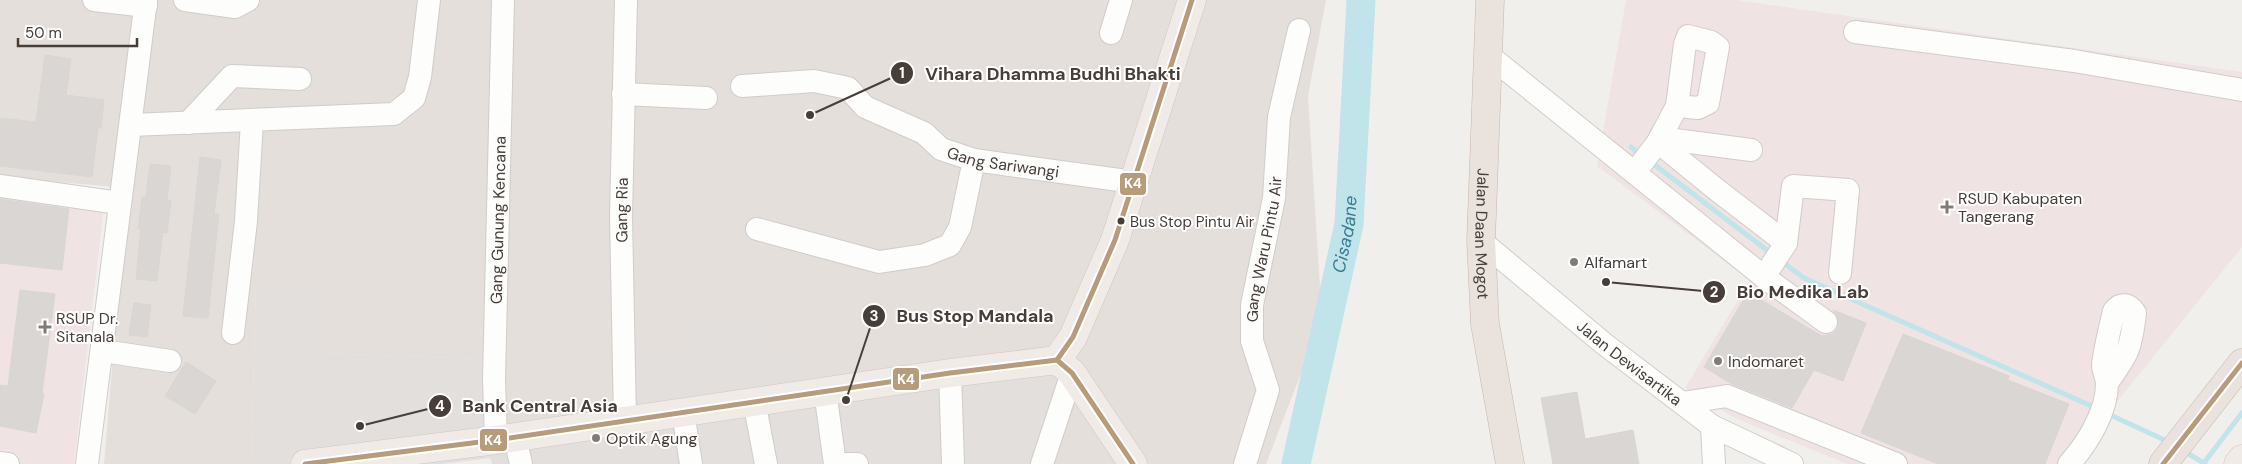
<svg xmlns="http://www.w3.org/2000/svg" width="2242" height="464" font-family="'DM Sans',sans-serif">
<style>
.residential{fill:#e5dfdb}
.industrial{fill:#e3dfdc}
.medical{fill:#efe3e3}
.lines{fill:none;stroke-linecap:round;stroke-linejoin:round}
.stream{stroke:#c1e3ea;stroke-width:5}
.river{stroke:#c1e3ea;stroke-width:29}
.building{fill:#d9d6d3;stroke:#d9d6d2}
.minor-casing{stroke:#cfccca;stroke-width:24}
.major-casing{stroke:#d2c6bc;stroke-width:29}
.highway-casing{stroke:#c6b6ab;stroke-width:29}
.minor{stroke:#fdfdfc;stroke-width:22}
.major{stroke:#f0ebe6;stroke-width:28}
.highway{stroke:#eae2dc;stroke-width:28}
.bus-1-casing{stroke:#fff;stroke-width:9}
.bus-1{stroke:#b69c7b;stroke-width:5}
.poi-dot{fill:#827c78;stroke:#fff;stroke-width:2}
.bus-dot{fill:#473e39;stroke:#fff;stroke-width:2}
.labels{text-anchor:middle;stroke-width:4;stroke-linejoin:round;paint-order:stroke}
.bus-label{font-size:15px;fill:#473e39;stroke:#fff;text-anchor:start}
.street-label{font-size:16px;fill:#473e39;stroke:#fff}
.poi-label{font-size:16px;fill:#473e39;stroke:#fff;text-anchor:start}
.water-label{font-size:18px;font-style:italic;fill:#367f91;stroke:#fff}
.leader{fill:none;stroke:#473e39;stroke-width:2}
.callout-dot{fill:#473e39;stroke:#fff;stroke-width:2}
.mark-label{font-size:15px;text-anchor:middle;font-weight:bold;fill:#fff}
.callout-label{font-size:18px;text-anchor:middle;font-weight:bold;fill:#473e39;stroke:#fff;stroke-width:4;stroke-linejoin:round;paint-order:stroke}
.line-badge{stroke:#fff;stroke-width:2}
.badge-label{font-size:14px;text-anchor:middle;font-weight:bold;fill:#fff}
</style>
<rect width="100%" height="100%" fill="#f1efec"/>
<!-- residential -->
<path class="residential" d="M0,0H1326L1308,96L1322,319L1266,464H1051L798,386L769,348L687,313L685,345L615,412L484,430L482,359L319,353L256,283L251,464H104L127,188L0,177Z"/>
<!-- industrial -->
<path class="industrial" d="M324,281L319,353L482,359L484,430L615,412L620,346L685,345L687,312L770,314L769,348H799L798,385L1064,347L1051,464H492L490,458L442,464H251L256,283Z"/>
<!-- medical -->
<g class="medical">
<path d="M1626,0H1736L2242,72V247L2104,418L2063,464H1847L1735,418L1685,388L1750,280L1597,166Z"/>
<path d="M0,182L106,190L74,464H0Z"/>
</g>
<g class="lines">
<!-- stream -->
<g class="stream">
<path d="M1631,147L1642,156"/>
<path d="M1651,162L1772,254"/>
<path d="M1780,260L1804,278L2096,408"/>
<path d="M2106,413L2171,443"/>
<path d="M2184,451L2205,464"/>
<path d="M2203,464L2242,413"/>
</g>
<!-- river -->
<path class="river" id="s1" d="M1296,464L1349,224L1361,0"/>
</g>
<!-- building -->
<g class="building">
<path d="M45,55L71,59L66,95L104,100L101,128H98L92,177L0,166V118L36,122Z"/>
<path d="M200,157L221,160L214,214H219L208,318L183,316Z"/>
<path d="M150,164L171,166L167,200L171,201L167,233L163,232L157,281L136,279L141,229H138L142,197H146Z"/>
<path d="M0,199L69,209L62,270L0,263Z"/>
<path d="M20,290L55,294L42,393L44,394L36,433L0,426V385L8,386Z"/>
<path d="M1748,292L1822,336L1832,334L1837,329L1838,317L1833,310L1866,323L1843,381L1814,370L1792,408L1732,384L1704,367Z"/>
<path d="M134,303L151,305L147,337L129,335Z"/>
<path d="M1903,334L2009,376L2008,380L2069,404L2045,464H1938L1861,433Z"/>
<path d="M186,362L216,381L195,414L165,396Z"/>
<path d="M1577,392L1585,439L1633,430L1639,464H1553L1541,398Z"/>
</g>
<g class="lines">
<defs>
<g id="minor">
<path d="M94,0L146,6"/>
<path d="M185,0L235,7L248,0"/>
<path d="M1855,32L2074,61L2242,90"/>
<path d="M1111,33L1121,0"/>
<path d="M1487,54L1764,277L1826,322"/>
<path id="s2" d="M742,86L814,81L848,88L865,107L924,133L941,149L974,160L1134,182"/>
<path d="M623,94L706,98"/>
<path d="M188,123L232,76L300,79"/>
<path d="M131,125L394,114L414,98L420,77L429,0"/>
<path d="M1660,138L1751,150"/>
<path d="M1658,142L1717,190L1786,243"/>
<path d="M1635,172L1658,142L1677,106L1685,44L1688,36L1711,42L1718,47L1708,103L1698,108L1677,106"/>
<path d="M0,186L119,203"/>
<path d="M757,229L879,262L925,255L950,245L960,227L974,160"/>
<path id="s3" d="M1481,241L1603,343L1712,426L1792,464"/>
<path d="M1764,277L1786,243L1793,186L1848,190L1840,273"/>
<path d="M233,333L246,221L252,121"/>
<path d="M103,351L170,361"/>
<path d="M950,373L953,464"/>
<path d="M825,391L835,464"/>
<path d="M754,401L766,464"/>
<path d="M1682,403L1727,396L1896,464"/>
<path d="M683,412L691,464"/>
<path id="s4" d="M625,420L621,216L626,0"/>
<path d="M1712,426L1714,464"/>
<path d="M515,437L521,464"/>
<path id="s5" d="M496,440L494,379L503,0"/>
<path d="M0,463L8,464"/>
<path d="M87,464L146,0"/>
<path d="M837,464H857"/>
<path d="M1042,464L1072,373"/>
<path id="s6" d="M1245,464L1268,390L1252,341V305L1274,198L1279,117L1299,30"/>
<path d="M2069,464C2087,444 2107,412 2107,384C2107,377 2103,371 2103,365C2105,347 2110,328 2114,311C2121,302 2129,304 2135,313C2131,349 2128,354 2107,383"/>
</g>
<g id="major">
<path d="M1057,360L1073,337L1115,240L1192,0"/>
<path d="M1057,360L1072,373L1133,464"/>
<path d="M305,464L496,440L950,373L1057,360"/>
<path d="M2238,464L2242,459"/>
</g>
<g id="highway">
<path id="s7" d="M1490,0L1481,241L1485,324L1510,464"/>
<path d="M2163,464L2242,363"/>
</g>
</defs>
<!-- minor casing -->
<use href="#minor" class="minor-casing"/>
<!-- major casing -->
<use href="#major" class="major-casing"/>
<!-- highway casing -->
<use href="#highway" class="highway-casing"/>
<!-- minor -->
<use href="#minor" class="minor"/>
<!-- major -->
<use href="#major" class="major"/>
<!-- highway -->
<use href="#highway" class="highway"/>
<defs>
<g id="bus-1">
<path d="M1057,360L1073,337L1115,240L1192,0"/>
<path d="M1057,360L1072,373L1133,464"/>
<path d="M305,464L496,440L950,373L1057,360"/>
<path d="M2163,464L2242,363"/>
</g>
</defs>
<!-- bus-1 casing -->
<use href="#bus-1" class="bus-1-casing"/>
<!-- bus-1 -->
<use href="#bus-1" class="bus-1"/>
</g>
<!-- markers -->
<g class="poi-dot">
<path d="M1944.5 199.5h5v5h5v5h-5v5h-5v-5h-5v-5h5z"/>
<circle cx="1574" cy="262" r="5"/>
<path d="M42.5 319.5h5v5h5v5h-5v5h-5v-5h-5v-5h5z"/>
<circle cx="1718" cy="361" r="5"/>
<circle cx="596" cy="438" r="5"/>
</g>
<circle class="bus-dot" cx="1121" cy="221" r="4.5"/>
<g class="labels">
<!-- bus labels -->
<g class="bus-label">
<text x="1130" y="227">Bus Stop Pintu Air</text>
</g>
<!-- street labels -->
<g class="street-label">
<text dy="6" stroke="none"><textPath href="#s2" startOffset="284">Gang Sariwangi</textPath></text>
<text dy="6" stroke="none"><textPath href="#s4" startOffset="210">Gang Ria</textPath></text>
<text dy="6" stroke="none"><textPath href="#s5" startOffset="220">Gang Gunung Kencana</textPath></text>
<text dy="6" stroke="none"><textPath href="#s7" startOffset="234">Jalan Daan Mogot</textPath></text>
<text dy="6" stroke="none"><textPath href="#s6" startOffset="222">Gang Waru Pintu Air</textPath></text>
<text dy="6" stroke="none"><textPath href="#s3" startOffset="192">Jalan Dewisartika</textPath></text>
</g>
<!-- poi labels -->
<g class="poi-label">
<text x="1958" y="204">RSUD Kabupaten<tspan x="1958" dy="18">Tangerang</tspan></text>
<text x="1584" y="268">Alfamart</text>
<text x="56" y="324">RSUP Dr.<tspan x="56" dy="18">Sitanala</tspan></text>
<text x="1728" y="367">Indomaret</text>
<text x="606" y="444">Optik Agung</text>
</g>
<!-- water labels -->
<g class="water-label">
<text dy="6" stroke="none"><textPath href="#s1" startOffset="235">Cisadane</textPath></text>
</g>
</g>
<!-- callouts -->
<path class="leader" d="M810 115L902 73M1606 282L1714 292M846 400L874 316M360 426L440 406"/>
<g class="callout-dot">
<circle cx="810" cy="115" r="5"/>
<circle cx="1606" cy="282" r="5"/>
<circle cx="846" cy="400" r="5"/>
<circle cx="360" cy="426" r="5"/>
<circle cx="902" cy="73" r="12"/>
<circle cx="1714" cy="292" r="12"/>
<circle cx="874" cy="316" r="12"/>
<circle cx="440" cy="406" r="12"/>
</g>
<g class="mark-label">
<text x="902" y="78">1</text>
<text x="1714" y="297">2</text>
<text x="874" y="321">3</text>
<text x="440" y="411">4</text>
</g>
<g class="callout-label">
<text x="1053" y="80">Vihara Dhamma Budhi Bhakti</text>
<text x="1803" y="298">Bio Medika Lab</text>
<text x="975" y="322">Bus Stop Mandala</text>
<text x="540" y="412">Bank Central Asia</text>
</g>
<g class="line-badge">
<rect x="1119" y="172" width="28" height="24" rx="5" fill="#b69c7b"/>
<rect x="892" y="367" width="28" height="24" rx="5" fill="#b69c7b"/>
<rect x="479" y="428" width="29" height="24" rx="5" fill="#b69c7b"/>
</g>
<g class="badge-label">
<text x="1133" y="188">K4</text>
<text x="906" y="384">K4</text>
<text x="493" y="445">K4</text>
</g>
<!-- scale -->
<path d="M18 38v8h119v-8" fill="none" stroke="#473e39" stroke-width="2.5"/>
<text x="25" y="38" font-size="15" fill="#473e39" stroke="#ffffff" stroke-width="4" paint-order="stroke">50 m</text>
</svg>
